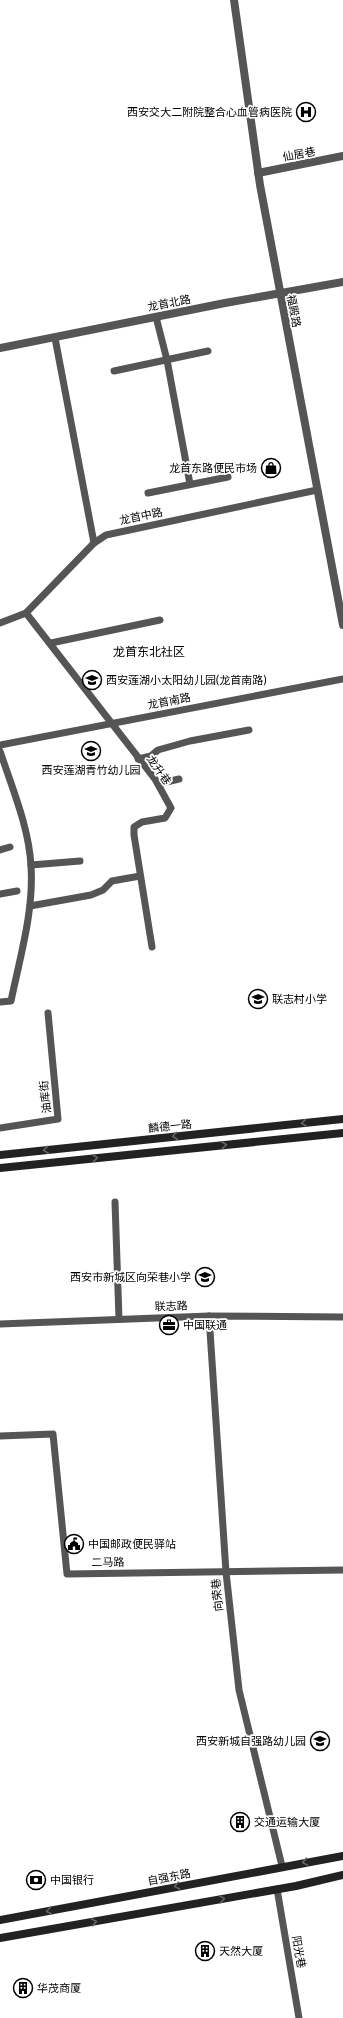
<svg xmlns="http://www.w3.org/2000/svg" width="343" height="2018" font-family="'Fira Sans Condensed','Noto Sans SC',sans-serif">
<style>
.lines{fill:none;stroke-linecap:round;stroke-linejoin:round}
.minor{stroke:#555;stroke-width:7}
.tertiary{stroke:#555;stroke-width:8}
.secondary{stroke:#222;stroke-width:8}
.oneway{stroke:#646464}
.labels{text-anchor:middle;stroke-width:3.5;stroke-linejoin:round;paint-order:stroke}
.poi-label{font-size:11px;fill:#000;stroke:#fff;text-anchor:start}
.street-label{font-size:11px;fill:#000;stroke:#fff}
.neighbourhood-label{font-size:12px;fill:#000;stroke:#fff}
</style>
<rect width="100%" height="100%" fill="#fff"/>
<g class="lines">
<!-- minor -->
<g class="minor">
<path d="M156,317L167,360L190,484"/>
<path d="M55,338L94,543"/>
<path d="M114,371L208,351"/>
<path d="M148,493L228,477"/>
<path d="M26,613L155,779L171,808L165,818L142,822L134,827V835L152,947"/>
<path d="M0,623L26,613L94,543L106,535L317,490"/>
<path d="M51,643L160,620"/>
<path d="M0,745L343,679"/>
<path d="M0,751C12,788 29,827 31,866C34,911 20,957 11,1001L0,1002"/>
<path d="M138,759L151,756L158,750L190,741L249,730"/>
<path d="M158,784L179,779"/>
<path d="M0,850L10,847"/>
<path d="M31,865L80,861"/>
<path d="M0,894L17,891"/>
<path d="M30,906L91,895L103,890L112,881L140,876"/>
<path d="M0,1128L58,1119L48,1013"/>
<path d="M115,1202L119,1319"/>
<path d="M209,1316L226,1572L239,1690L282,1866"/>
<path d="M0,1324L209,1316L343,1317"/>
<path d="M0,1436L53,1434L67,1574L343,1570"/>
<path d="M277,1889L299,2018"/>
</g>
<!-- tertiary -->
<g class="tertiary">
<path d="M234,0L260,185L343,625"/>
<path d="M258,173L343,156"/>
<path d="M0,348L225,303L343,282"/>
</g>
<!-- secondary -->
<g class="secondary">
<path d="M0,1155L343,1119"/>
<path d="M0,1168L343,1133"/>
<path d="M0,1920L343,1856"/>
<path d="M0,1938L296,1886L343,1875"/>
</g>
</g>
<!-- one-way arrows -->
<defs><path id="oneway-chevron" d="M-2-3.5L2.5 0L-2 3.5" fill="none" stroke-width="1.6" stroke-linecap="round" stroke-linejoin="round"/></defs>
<g class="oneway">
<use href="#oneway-chevron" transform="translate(304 1123) rotate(174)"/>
<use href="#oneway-chevron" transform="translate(175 1136) rotate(174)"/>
<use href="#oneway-chevron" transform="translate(224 1145) rotate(-6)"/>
<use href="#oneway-chevron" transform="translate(46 1150) rotate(174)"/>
<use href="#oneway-chevron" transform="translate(95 1158) rotate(-6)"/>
<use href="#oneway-chevron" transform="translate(305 1862) rotate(170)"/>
<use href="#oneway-chevron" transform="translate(177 1886) rotate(169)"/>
<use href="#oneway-chevron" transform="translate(222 1899) rotate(-10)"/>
<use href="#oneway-chevron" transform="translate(49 1911) rotate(169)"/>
<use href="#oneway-chevron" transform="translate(94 1922) rotate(-10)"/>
</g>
<!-- icons -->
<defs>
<symbol id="hospital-ring" viewBox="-11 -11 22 22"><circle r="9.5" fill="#fff" stroke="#000" stroke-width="1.5"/><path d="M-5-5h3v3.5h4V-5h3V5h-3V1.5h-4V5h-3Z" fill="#000"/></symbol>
<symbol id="shop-ring" viewBox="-11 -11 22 22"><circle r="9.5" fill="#fff" stroke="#000" stroke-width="1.5"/><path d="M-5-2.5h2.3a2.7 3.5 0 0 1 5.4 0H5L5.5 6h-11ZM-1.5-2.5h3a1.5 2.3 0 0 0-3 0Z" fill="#000"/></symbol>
<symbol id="school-ring" viewBox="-11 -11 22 22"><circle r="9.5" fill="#fff" stroke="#000" stroke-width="1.5"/><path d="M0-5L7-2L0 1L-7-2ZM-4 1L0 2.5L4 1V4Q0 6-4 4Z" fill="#000"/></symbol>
<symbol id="office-ring" viewBox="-11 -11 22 22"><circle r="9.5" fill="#fff" stroke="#000" stroke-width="1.5"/><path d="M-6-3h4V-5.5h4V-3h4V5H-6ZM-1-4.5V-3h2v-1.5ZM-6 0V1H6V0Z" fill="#000"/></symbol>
<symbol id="civic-ring" viewBox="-11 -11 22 22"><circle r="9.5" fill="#fff" stroke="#000" stroke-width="1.5"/><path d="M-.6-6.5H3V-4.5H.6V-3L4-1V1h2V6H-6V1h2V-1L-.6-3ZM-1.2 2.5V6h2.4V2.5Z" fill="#000"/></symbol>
<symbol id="building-ring" viewBox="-11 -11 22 22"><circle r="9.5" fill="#fff" stroke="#000" stroke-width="1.5"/><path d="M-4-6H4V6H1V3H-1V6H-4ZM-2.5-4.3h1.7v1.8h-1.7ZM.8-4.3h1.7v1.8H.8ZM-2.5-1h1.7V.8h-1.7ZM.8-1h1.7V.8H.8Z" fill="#000"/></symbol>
<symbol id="bank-ring" viewBox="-11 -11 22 22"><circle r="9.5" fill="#fff" stroke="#000" stroke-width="1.5"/><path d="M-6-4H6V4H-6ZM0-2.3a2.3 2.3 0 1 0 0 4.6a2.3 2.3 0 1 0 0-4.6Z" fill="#000"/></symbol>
</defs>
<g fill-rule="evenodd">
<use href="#hospital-ring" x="295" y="101" width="22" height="22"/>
<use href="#shop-ring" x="260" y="457" width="22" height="22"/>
<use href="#school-ring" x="81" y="669" width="22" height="22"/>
<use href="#school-ring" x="80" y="740" width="22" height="22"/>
<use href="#school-ring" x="247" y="988" width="22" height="22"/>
<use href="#school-ring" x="194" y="1266" width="22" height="22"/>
<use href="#office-ring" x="158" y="1314" width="22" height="22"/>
<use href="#civic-ring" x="63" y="1533" width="22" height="22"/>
<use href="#school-ring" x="309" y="1730" width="22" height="22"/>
<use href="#building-ring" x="229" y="1811" width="22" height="22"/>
<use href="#bank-ring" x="25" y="1869" width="22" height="22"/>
<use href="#building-ring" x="194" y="1940" width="22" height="22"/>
<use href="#building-ring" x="12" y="1977" width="22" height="22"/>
</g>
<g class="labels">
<!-- poi labels -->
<g class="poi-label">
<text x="292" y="116" text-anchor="end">西安交大二附院整合心血管病医院</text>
<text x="257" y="472" text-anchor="end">龙首东路便民市场</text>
<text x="106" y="684">西安莲湖小太阳幼儿园(龙首南路)</text>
<text x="91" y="774" text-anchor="middle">西安莲湖青竹幼儿园</text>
<text x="272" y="1003">联志村小学</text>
<text x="191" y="1281" text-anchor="end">西安市新城区向荣巷小学</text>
<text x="183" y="1329">中国联通</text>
<text x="88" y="1548">中国邮政便民驿站</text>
<text x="306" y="1745" text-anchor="end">西安新城自强路幼儿园</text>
<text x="254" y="1826">交通运输大厦</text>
<text x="50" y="1884">中国银行</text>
<text x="219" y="1955">天然大厦</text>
<text x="37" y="1992">华茂商厦</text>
</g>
<!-- street labels -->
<g class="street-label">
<text transform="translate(299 154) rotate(-11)" y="4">仙居巷</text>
<text transform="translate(169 303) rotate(-11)" y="4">龙首北路</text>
<text transform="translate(294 311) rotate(79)" y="4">福殿路</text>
<text transform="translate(141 516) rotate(-12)" y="4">龙首中路</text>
<text transform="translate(169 701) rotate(-11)" y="4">龙首南路</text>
<text transform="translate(159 770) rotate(55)" y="4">龙升巷</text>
<text transform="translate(45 1097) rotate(-96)" y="4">油库街</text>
<text transform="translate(170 1126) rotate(-6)" y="4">麟德一路</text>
<text transform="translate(171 1306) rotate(-2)" y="4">联志路</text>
<text transform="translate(108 1562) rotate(-1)" y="4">二马路</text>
<text transform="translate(217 1595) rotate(-96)" y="4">向荣巷</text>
<text transform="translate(169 1877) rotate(-11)" y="4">自强东路</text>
<text transform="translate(299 1952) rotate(80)" y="4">阳光巷</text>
</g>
<!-- neighbourhood labels -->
<g class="neighbourhood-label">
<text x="149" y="656">龙首东北社区</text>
</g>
</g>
</svg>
